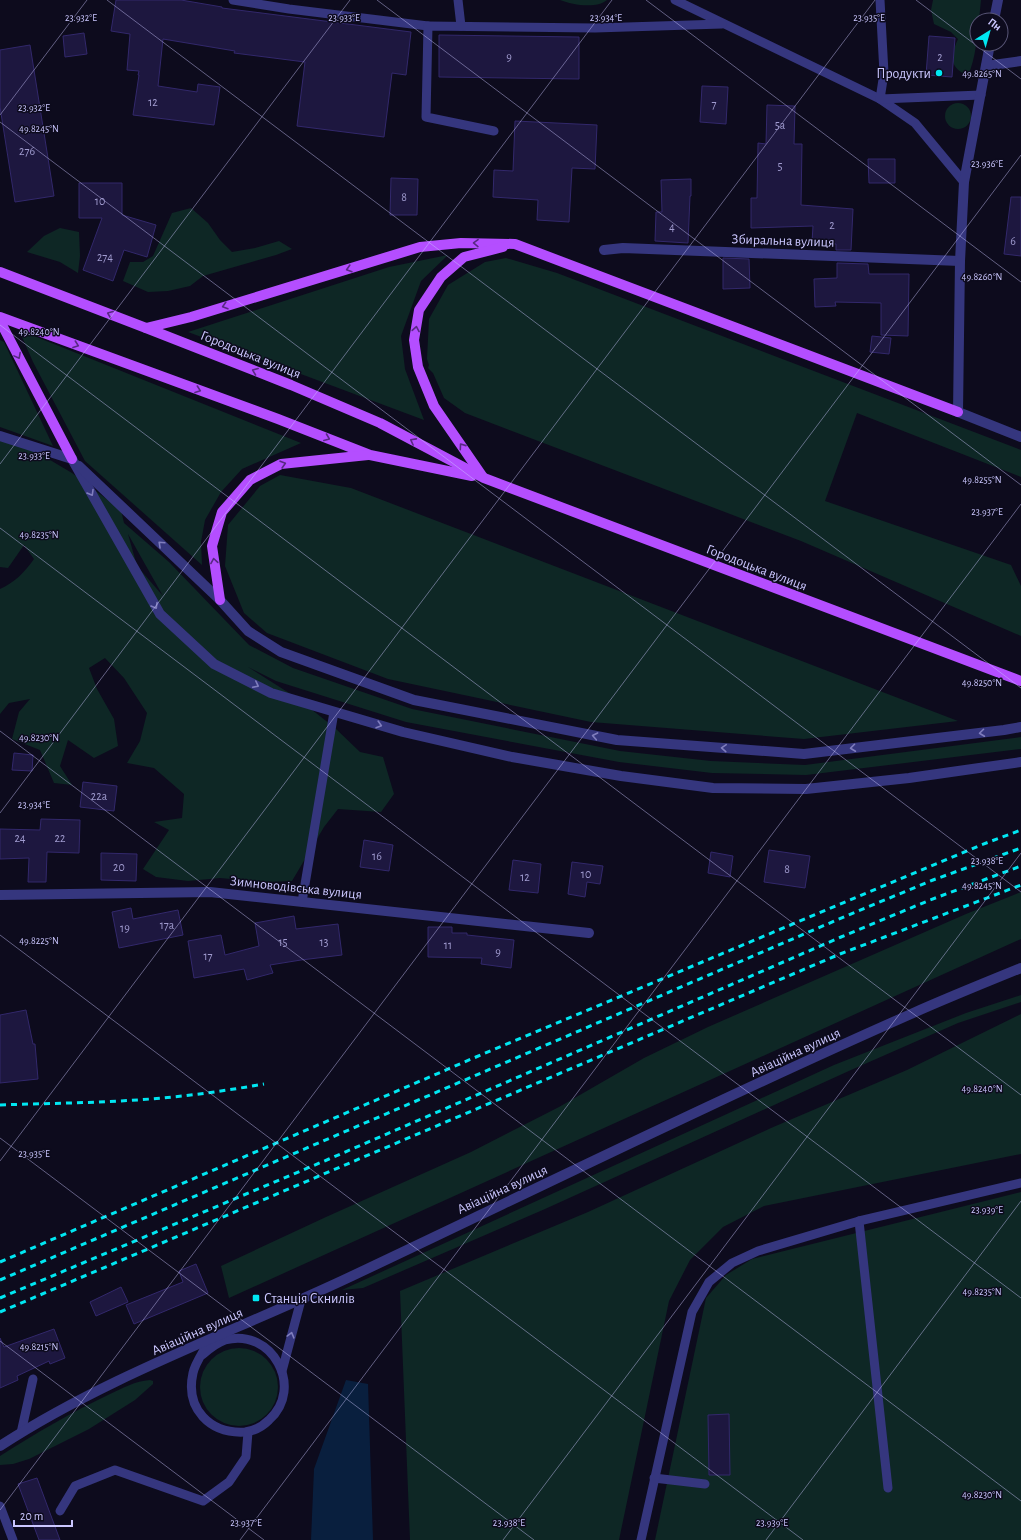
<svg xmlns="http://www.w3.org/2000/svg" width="1021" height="1540" font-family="'Alegreya Sans',sans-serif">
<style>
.green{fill:#0e2725;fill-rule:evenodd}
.water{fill:#091f3e}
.building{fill:#1d173f;stroke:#32286b}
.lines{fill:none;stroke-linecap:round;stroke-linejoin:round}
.service{stroke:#35367e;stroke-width:9}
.minor{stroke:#35367e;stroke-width:10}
.tertiary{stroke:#35367e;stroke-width:10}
.primary{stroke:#b44eff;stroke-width:10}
.rail{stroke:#00e7f2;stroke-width:3;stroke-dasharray:6 5;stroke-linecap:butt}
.oneway{stroke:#582983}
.oneway2{stroke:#807ebe}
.ticks{fill:none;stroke:#cbc7ff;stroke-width:1;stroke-opacity:0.45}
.poi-dot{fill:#00e7f2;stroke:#0d0b1d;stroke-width:1.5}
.labels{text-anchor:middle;stroke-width:3;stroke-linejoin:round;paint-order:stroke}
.number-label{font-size:12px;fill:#a09bcf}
.poi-label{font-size:14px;fill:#cbc7ff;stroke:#0d0b1d;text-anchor:end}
.street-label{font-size:14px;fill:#cbc7ff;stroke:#0d0b1d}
.ticks-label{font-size:10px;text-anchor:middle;fill:#cbc7ff;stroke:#0d0b1d;stroke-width:3;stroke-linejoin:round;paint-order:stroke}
</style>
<rect width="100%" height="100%" fill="#0d0b1d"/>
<!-- green -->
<g class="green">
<path d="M560,0H607C596,9 573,5 560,0Z"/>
<path d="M933,0H981L979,20H977C977,41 976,56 968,76C949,67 950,57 958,39L951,32L934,24L931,10Z"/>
<circle cx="958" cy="116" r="13"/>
<path d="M191,208L208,223L220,240L232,252L255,248L279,241L292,249L276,255L203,276L190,286L168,291L148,292L123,281L130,262H143L153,256L172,213Z"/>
<path d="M60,228L79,232L80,256L78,273L60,262L27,252L44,236Z"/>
<path d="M448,255L421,281L401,336L405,369L424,420L188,332L389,267Z"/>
<path d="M506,258L557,273L1021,450V477L857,413L825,501L1011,565L1021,586V636L801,541L465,413L444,398L433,373L428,368L429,365L427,359L429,319L448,285L485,262Z"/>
<path d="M19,330L301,443L242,469L221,492L205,520L201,542L202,565L85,461L33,362Z"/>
<path d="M0,340L4,342L53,446L0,427Z"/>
<path d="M0,438L40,454L72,473L121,510L124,523L169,562L249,645L293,668L412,709L620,751L711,761L805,765L1021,737V749L806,775L712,773L619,762L406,722L276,681L248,667L297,698L335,728L360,752L383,757L394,794L381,812L338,809L324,827L292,881L265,882L220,878L188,881L156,877L143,869L169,830L154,822L182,818L184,794L154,768L127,763L140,741L147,713L124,678L105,658L89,668L97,689L114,719L118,746L94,758L68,740L60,766L72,785L54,783L40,750L12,739L19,712L30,699L9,703L0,714V589C14,583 25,572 34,559L24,545L8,568L0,567ZM128,534L163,596L137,566Z"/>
<path d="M280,475L351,488L958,721L804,739L591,722L388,679L267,633L244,613L225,566L228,525L260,486Z"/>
<path d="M1021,892V939L229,1298L221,1266L326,1217L471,1152L559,1107L644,1058L708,1027L966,914Z"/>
<path d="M1021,995V1002L958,1023L851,1070L545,1209L363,1288L342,1290L834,1065L966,1013Z"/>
<path d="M1021,1014V1154L764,1206L723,1227L690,1260L669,1301L619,1540H410L400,1291L588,1212L771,1128L907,1070Z"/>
<path d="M1021,1192V1540H655L706,1298L726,1275L752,1259Z"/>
<circle cx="239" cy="1387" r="39"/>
<path d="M150,1380L153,1381V1384L135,1400L89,1429L29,1459L13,1464L0,1465V1456C36,1433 72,1412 110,1394C123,1388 135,1381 150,1380Z"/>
</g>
<!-- water -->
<path class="water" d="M346,1380L368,1384L373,1540H311L314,1469Z"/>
<!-- building -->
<g class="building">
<path d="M116,0H181L222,7V8L411,32L406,75L392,73L384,137L297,126L305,62L234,53L235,51L163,39L158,86L197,92L198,84L220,87L214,125L133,115L139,75H138L139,71L127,70L130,34L111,31Z"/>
<path d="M84,33L87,54L65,57L63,36Z"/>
<path d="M439,35L579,37V79L439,77Z"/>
<path d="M929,36L955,38L952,77L926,75Z"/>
<path d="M30,45L54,196L15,202L0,107V50Z"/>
<path d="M702,86L728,87L726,124L700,122Z"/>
<path d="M767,105L795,106L794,144H802L801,205L853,209L851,250H836V244L812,242L813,226L751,228V198H757L758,143L766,144Z"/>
<path d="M515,121L597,125L595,169L572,168L569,222L537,220L538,200L493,197L494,170L513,171Z"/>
<path d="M868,159H895V183H869Z"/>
<path d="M391,178L418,179L417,215H390Z"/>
<path d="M691,179V196H690L688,243L655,241L656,212H662L661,180Z"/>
<path d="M79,183H122V215L156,225L147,257L124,250L113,281L83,270L102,218H79Z"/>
<path d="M1011,197H1021V256L1004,254Z"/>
<path d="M723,258L749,259L750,288L723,289Z"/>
<path d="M837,263L868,264L869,274H909L908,336L881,335V303L835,302L836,306L815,307L814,279L837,278Z"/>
<path d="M872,336L891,338L889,354L870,352Z"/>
<path d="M14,753L33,755L32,771L12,770Z"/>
<path d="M83,782L117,786L114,811L80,807Z"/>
<path d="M41,819L80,820L79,853L47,852L46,882H28L29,858L0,859V829L40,830Z"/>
<path d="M364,840L393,845L389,871L360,867Z"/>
<path d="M769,850L810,856L805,888L764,882Z"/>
<path d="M711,852L733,856L730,877L708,873Z"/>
<path d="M101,853L137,854L136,881L101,880Z"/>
<path d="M513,860L541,864L538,893L509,890Z"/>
<path d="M572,862L603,866L600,884L587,882L585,897L568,894Z"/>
<path d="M131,908L133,919L178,910L183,935L119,948L112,912Z"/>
<path d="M294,916L296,929L338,924L342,955L301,960L270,965L273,973L247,980L244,969L194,978L188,941L221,935L225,955L259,946L255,923Z"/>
<path d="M428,927H452V933H467V935L514,940L511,968L481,964L482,958L428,957Z"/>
<path d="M26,1010L33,1044H35L38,1079L0,1083V1015Z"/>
<path d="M196,1264L208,1293L134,1324L126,1305L183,1282L179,1271Z"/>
<path d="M121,1287L128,1302L96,1316L90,1302Z"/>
<path d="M54,1329L65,1358L50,1364L49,1361L17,1376L18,1380L0,1388V1338L4,1347Z"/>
<path d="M729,1414L730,1475H709L708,1415Z"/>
<path d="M37,1478L60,1540H39L18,1484Z"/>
</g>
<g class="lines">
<!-- service -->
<g class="service">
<path d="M233,0L289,9L428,26"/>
<path d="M458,0L461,26"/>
<path d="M675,0L880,99L915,123L964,182"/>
<path d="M880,0L884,73L880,99L981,95"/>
<path d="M494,131L426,117L428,26L595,28L722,24"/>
<path d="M302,902L334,712"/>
<path d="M859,1221L888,1488"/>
<path d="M202,1355C209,1349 216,1343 225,1340C272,1327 305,1388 269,1420C263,1426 254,1431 245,1432C210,1434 185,1409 193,1373C195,1363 204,1351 209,1341"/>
<path d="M282,1371L301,1300"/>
<path d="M21,1433L33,1379"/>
<path d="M654,1478L705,1484"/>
<path d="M0,1506L13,1540"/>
<path d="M60,1511L75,1486L115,1470L203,1501L229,1482L246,1457L248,1432"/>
<path d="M641,1540L692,1312L709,1282L732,1263L758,1251L859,1221L1021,1183"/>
</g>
<!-- minor -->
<g class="minor">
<path d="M994,20L998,0"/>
<path d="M986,66L1021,61"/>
<path d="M604,250L623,248L960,261"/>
<path d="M958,412L960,261L964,182L990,44"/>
<path d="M0,436L72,459"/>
<path d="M0,895L210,892L589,933"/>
</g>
<!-- tertiary -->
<g class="tertiary">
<path d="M958,412L1021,437"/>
<path d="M72,459L160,614L214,664L271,693L403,732L512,757L621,776L713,788L806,789L909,778L1021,762"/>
<path d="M79,466L220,600L248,631L281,652L414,700L617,740L804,754L1004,730L1021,727"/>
<path d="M0,1446C109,1375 234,1332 352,1276C538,1188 723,1097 911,1014C947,998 984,983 1021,968"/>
</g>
<!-- primary -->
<g class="primary">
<path d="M0,272L146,328L291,385L380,423L484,478L1021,681"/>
<path d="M0,317L278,419L370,455L472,476"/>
<path d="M0,321L72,459"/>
<path d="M146,328L191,317L420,247L461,243L515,244L958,412"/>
<path d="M483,477L434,406L418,367L414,340L419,310L441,277L464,257L503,247"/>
<path d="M220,600L212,546L222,512L250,480L281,464L368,455"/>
</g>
<!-- rail -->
<g class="rail">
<path d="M0,1105C54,1103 108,1103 162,1098C196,1095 230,1090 264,1084"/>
<path d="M0,1262L476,1057L981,845L1021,830"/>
<path d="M0,1280L846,916L933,880L1021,848"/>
<path d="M0,1298L329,1159L841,937L930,900L1021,866"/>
<path d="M0,1312L840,954L1021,885"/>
</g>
</g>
<!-- one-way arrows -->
<defs><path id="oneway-chevron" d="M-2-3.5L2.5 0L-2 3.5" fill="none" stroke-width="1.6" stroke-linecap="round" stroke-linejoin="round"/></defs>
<g class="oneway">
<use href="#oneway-chevron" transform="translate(476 243) rotate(-179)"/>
<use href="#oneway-chevron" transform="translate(349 269) rotate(163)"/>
<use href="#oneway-chevron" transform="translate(225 306) rotate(163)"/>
<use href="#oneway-chevron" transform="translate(110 314) rotate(-159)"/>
<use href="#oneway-chevron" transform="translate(416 329) rotate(-80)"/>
<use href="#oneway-chevron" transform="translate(76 345) rotate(20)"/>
<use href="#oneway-chevron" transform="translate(18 356) rotate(62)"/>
<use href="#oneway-chevron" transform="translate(255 371) rotate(-158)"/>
<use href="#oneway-chevron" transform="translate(198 390) rotate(20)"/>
<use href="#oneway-chevron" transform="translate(327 438) rotate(22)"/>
<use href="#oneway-chevron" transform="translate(413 441) rotate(-152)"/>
<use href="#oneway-chevron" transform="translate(462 446) rotate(-125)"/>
<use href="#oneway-chevron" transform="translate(283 464) rotate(-16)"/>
<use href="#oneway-chevron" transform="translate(214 561) rotate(-99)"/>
</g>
<g class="oneway2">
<use href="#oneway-chevron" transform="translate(91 493) rotate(60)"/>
<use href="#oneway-chevron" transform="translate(161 544) rotate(-137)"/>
<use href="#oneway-chevron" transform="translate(155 606) rotate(60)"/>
<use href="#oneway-chevron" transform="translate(256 685) rotate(27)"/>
<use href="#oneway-chevron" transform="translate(379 725) rotate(17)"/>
<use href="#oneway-chevron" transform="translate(982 733) rotate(173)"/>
<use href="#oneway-chevron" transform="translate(595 736) rotate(-169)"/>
<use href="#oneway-chevron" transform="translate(724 748) rotate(-176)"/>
<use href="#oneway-chevron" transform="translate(853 748) rotate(173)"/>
<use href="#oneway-chevron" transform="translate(291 1335) rotate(-75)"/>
</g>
<!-- ticks -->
<path class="ticks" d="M107,0L1021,688M377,0L1021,485M646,0L1021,282M916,0L1021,79M0,115L87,0M0,122L1021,892M0,325L1021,1095M0,464L350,0M0,528L1021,1298M0,731L1021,1501M0,813L612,0M0,935L803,1540M0,1138L534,1540M0,1161L875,0M0,1341L264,1540M0,1510L1021,155M240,1540L1021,504M503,1540L1021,853M766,1540L1021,1201"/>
<!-- markers -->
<g class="poi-dot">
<circle cx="939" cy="73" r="4"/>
<rect x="252" y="1294" width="8" height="8" rx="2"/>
</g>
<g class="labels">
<!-- number labels -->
<g class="number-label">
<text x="509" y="61">9</text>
<text x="940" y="61">2</text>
<text x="153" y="106">12</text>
<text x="714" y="108">7</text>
<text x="780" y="129">5а</text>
<text x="27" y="155">276</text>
<text x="780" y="170">5</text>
<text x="404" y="201">8</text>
<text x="100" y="205">10</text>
<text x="832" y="229">2</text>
<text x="672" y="231">4</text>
<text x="1013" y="245">6</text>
<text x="105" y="261">274</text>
<text x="99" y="800">22а</text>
<text x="20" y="842">24</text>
<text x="60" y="842">22</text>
<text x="377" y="860">16</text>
<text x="119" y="871">20</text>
<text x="787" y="873">8</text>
<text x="586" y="878">10</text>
<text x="525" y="881">12</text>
<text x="167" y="929">17а</text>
<text x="125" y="932">19</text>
<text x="283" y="946">15</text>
<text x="324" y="946">13</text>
<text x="448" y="949">11</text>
<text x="498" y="956">9</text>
<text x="208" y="960">17</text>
</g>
<!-- poi labels -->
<g class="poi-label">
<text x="931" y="78">Продукти</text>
<text x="264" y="1303" text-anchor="start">Станція Скнилів</text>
</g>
<!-- street labels -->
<g class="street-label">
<text transform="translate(783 240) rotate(2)" y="5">Збиральна вулиця</text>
<text transform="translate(251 354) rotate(22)" y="5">Городоцька вулиця</text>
<text transform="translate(757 567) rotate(21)" y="5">Городоцька вулиця</text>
<text transform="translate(296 887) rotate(6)" y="5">Зимноводівська вулиця</text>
<text transform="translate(795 1052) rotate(-25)" y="5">Авіаційна вулиця</text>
<text transform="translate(502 1189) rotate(-25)" y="5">Авіаційна вулиця</text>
<text transform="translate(197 1331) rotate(-24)" y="5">Авіаційна вулиця</text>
</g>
</g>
<g class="ticks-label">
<text x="81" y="21">23.932°E</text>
<text x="344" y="21">23.933°E</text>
<text x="606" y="21">23.934°E</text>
<text x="869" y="21">23.935°E</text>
<text x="982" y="77">49.8265°N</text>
<text x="34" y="111">23.932°E</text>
<text x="39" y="132">49.8245°N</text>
<text x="987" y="167">23.936°E</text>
<text x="982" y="280">49.8260°N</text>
<text x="39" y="335">49.8240°N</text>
<text x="34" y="459">23.933°E</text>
<text x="982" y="483">49.8255°N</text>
<text x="987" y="515">23.937°E</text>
<text x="39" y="538">49.8235°N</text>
<text x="982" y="686">49.8250°N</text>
<text x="39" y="741">49.8230°N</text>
<text x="34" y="808">23.934°E</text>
<text x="987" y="864">23.938°E</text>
<text x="982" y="889">49.8245°N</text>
<text x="39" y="944">49.8225°N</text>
<text x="982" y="1092">49.8240°N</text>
<text x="34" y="1157">23.935°E</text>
<text x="987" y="1213">23.939°E</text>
<text x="982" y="1295">49.8235°N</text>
<text x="39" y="1350">49.8215°N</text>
<text x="982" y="1498">49.8230°N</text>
<text x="246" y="1526">23.937°E</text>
<text x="509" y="1526">23.938°E</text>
<text x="772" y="1526">23.939°E</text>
</g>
<!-- north arrow -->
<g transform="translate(989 32) rotate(37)"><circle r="19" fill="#0d0b1d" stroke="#595677"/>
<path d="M0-3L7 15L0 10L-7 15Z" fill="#00e7f2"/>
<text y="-6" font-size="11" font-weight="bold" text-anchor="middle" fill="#cbc7ff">Пн</text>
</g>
<!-- scale -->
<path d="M14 1520v6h58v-6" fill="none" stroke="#cbc7ff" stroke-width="2"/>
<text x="20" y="1520" font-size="12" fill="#cbc7ff" stroke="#0d0b1d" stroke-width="3" paint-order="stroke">20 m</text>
</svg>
